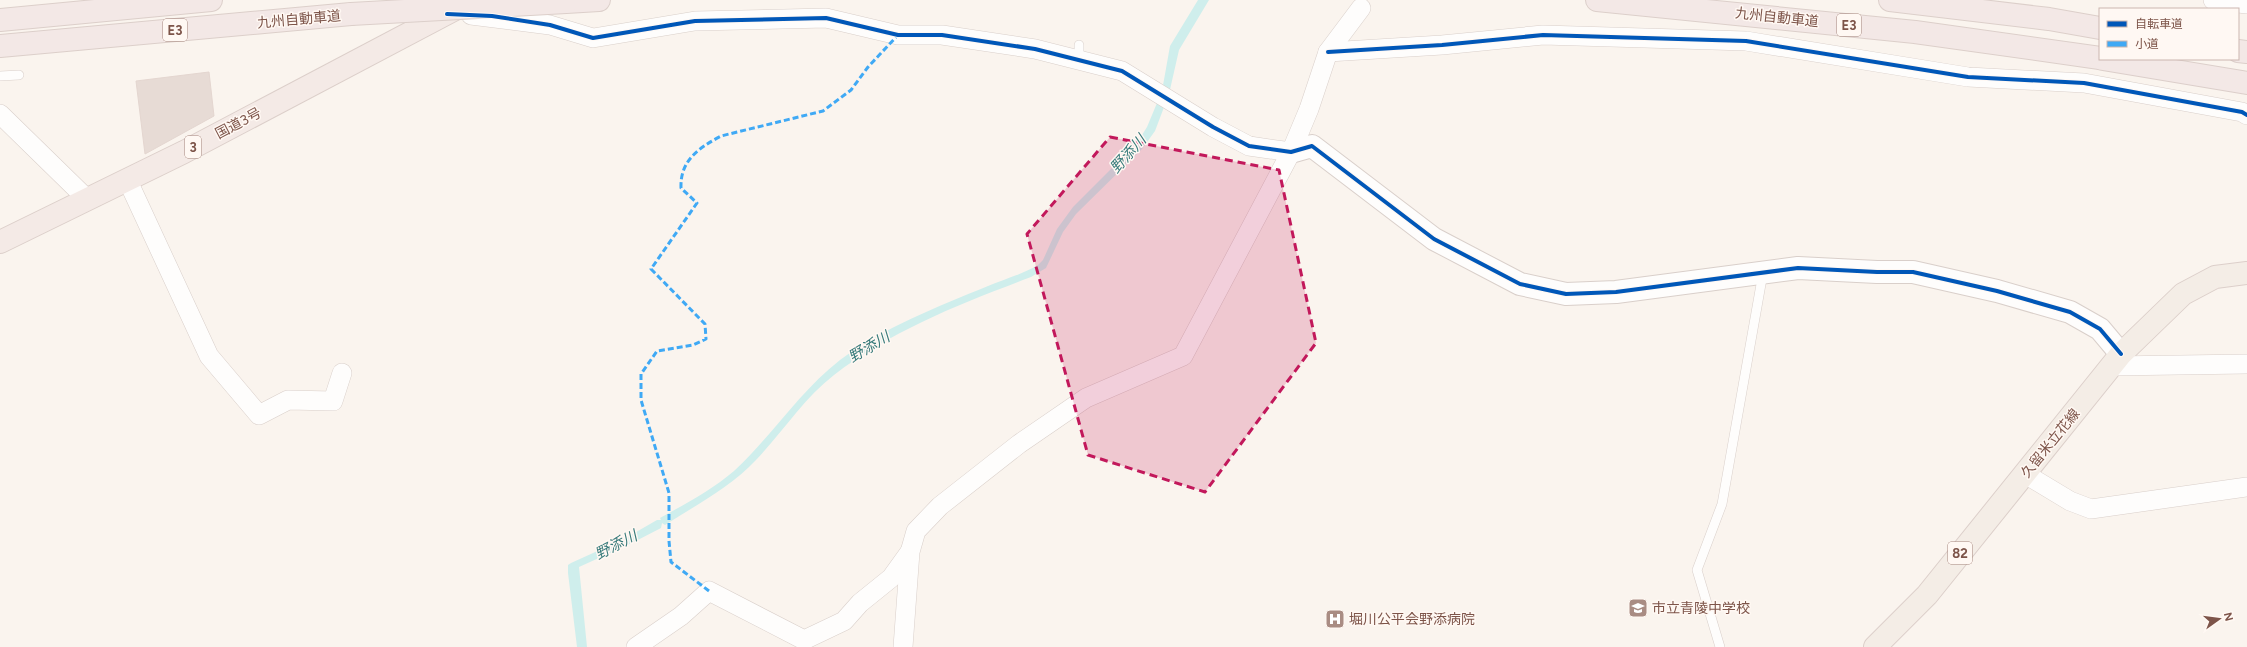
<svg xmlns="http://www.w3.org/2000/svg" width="2247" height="647" font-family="Figtree,'Noto Sans JP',sans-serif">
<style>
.water{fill:#cfeeec}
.building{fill:#e7dbd5;stroke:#e4d6d0}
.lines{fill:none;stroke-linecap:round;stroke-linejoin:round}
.service-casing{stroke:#d9cfca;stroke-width:10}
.minor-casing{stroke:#d9cfca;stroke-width:20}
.tertiary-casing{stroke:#d9cfca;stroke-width:24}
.primary-casing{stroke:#dccfca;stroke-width:24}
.trunk-casing{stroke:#dccfca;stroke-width:24}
.motorway-casing{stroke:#dccfca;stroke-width:24}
.service{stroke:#fefdfc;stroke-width:9}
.minor{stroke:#fefdfc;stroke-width:19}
.tertiary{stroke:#fefdfc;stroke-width:22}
.primary{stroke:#f4ede6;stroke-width:22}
.trunk{stroke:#f4eae6;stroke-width:22}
.motorway{stroke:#f3e8e6;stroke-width:22}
.motorway-bridge-casing{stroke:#dccfca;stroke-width:24;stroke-linecap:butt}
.motorway-bridge{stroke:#f3e8e6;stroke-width:22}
.quiet{stroke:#3fa9f5;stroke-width:3;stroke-dasharray:6 3;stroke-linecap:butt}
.cycleway-casing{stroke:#fff8f3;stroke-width:6}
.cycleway{stroke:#0057b8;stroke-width:4}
.marked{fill:#c2185b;fill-opacity:0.2;stroke:#c2185b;stroke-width:3;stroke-dasharray:8 5;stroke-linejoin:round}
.labels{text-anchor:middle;stroke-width:3;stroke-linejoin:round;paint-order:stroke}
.shield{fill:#fff8f3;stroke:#a4857c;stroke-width:1}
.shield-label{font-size:13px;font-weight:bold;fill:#7d5449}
.street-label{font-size:14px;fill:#7d5449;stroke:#fff8f3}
.poi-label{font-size:14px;fill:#7d5449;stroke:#fff8f3;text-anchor:start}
.water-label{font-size:15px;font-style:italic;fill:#387b7b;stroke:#fff8f3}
</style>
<rect width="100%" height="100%" fill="#faf4ee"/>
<!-- water -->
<path class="water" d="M1198,0H1209L1179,50L1169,94L1155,131L1142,149L1076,214L1063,232L1046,268L1031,277C962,303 892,330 834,375C804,398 782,433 756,460C731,487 696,505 665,525L662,523L661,528L632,543L579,567L587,647H577L568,573V565L571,563L624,539L657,520H661L660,518C685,504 712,490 734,471C772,436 799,392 840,360C885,327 937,307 988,286C1005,279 1023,274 1038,265L1043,260L1057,229L1073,207L1137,143L1147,127L1162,91L1170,46Z"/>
<!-- building -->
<path class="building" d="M209,72L214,116L145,154L136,81Z"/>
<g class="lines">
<defs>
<g id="service">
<path d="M1079,45V62"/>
<path d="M0,76L19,75"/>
<path d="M1720,647L1697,570L1722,504L1763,273"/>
</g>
<g id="minor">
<path d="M2213,0L2247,4"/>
<path d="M471,15L550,25L593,38L695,21L826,18L898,35H942L1035,49L1122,71L1213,127L1249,146L1291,152"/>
<path d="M1328,52L1442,45L1543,35L1746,41L1968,77L2084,83L2242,112L2247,115"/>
<path d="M0,114L87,199"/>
<path d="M127,179L209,356L259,415L288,400L333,401L342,373"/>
<path d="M2112,366L2247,364"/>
<path d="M2025,474L2070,501L2091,509L2247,487"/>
<path d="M636,647L681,616L709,591L804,640L844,621L860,603L891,578L909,553"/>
<path d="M903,647L910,552L916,531L940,506L1019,444L1086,398L1183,356L1291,152L1309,109L1328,52L1361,8"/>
</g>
<path id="tertiary" d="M1291,152L1312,146L1434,239L1520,284L1566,294L1616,292L1798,268L1877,272H1913L1997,291L2070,312L2100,329L2121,354"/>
<path id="primary" d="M1875,647L1927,595L2121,354L2183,294L2215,277L2247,273"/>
<path id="trunk" d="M0,242L184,152L461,6"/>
<g id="motorway">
<path d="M1597,0L1915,32L2100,58"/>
<path d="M1890,0L2049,19L2100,28"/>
<path d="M566,2L599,0"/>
<path d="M0,20L211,0"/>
<path d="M0,46L351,14"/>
<path d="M2238,51L2247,52"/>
<path d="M2103,59L2247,83"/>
</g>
</defs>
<!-- service casing -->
<use href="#service" class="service-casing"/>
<!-- minor casing -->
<use href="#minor" class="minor-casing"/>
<!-- tertiary casing -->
<use href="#tertiary" class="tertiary-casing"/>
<!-- primary casing -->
<use href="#primary" class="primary-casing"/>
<!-- trunk casing -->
<use href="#trunk" class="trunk-casing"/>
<!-- motorway casing -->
<use href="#motorway" class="motorway-casing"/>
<!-- service -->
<use href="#service" class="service"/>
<!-- minor -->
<use href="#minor" class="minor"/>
<!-- tertiary -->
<use href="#tertiary" class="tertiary"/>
<!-- primary -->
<use href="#primary" class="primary"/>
<!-- trunk -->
<use href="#trunk" class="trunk"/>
<!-- motorway -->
<use href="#motorway" class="motorway"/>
<defs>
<path id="motorway-bridge" d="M351,14L566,2"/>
</defs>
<!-- motorway-bridge casing -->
<use href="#motorway-bridge" class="motorway-bridge-casing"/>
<!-- motorway-bridge -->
<use href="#motorway-bridge" class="motorway-bridge"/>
<!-- quiet -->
<path class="quiet" d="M709,591L671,562L669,541V493L641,400V374L657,351L693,345L706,339L705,324L651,269L697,203L681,188C680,160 699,148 721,136L823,111L851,90L868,67L898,35"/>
<defs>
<g id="cycleway">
<path d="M447,14L492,16L550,25L593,38L695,21L826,18L898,35H942L1035,49L1122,71L1213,127L1249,146L1291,152L1312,146L1434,239L1520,284L1566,294L1616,292L1798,268L1877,272H1913L1997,291L2070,312L2100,329L2121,354"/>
<path d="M1328,52L1442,45L1543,35L1746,41L1968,77L2084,83L2242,112L2247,115"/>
</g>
</defs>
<!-- cycleway casing -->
<use href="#cycleway" class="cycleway-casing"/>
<!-- cycleway -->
<use href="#cycleway" class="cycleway"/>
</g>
<!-- marked area -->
<path class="marked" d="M1110,137L1279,170L1316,343L1205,492L1088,455L1027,234Z"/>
<!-- icons -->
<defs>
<symbol id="school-square" viewBox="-11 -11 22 22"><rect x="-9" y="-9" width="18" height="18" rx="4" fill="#a98c83" stroke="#fff8f3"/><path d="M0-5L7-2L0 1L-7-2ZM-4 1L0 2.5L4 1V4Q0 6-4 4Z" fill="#fff"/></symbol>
<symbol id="hospital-square" viewBox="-11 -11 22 22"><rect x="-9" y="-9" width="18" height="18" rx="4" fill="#a98c83" stroke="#fff8f3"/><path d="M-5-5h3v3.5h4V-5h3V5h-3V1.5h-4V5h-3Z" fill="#fff"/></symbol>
</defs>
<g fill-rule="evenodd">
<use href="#school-square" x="1627" y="597" width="22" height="22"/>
<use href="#hospital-square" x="1324" y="608" width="22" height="22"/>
</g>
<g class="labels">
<!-- shield labels -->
<g class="shield">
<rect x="1837" y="14" width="24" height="22" rx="3"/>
<rect x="163" y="19" width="24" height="22" rx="3"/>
<rect x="185" y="136" width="16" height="22" rx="3"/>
<rect x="1948" y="542" width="24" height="22" rx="3"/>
</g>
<g class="shield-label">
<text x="1849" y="30">E3</text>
<text x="175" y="35">E3</text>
<text x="193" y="152">3</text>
<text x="1960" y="558">82</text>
</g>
<!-- street labels -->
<g class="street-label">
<text transform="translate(1777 17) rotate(6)" y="5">九州自動車道</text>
<text transform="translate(299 19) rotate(-5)" y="5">九州自動車道</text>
<text transform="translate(238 123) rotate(-28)" y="5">国道3号</text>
<text transform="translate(2050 443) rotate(-51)" y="5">久留米立花線</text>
</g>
<!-- poi labels -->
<g class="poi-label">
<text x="1652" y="613">市立青陵中学校</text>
<text x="1349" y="624">堀川公平会野添病院</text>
</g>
<!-- water labels -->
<g class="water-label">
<text transform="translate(1128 154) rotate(-48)" y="5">野添川</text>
<text transform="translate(869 347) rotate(-31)" y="5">野添川</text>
<text transform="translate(616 545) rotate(-27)" y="5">野添川</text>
</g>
</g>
<!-- legend -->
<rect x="2099" y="8" width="140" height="52" fill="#fff8f3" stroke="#cbb6af"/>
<rect x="2107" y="21" width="20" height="6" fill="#0057b8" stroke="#cbb6af"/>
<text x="2135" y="28" font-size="12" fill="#7d5449">自転車道</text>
<rect x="2107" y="41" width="20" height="6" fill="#3fa9f5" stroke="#cbb6af"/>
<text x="2135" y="48" font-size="12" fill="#7d5449">小道</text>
<!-- north arrow -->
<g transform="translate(2219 619) rotate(76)" stroke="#fff8f3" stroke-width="3" paint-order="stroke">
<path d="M0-3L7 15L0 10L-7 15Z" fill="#7d5449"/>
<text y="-6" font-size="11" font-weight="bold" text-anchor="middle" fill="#7d5449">N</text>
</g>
</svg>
